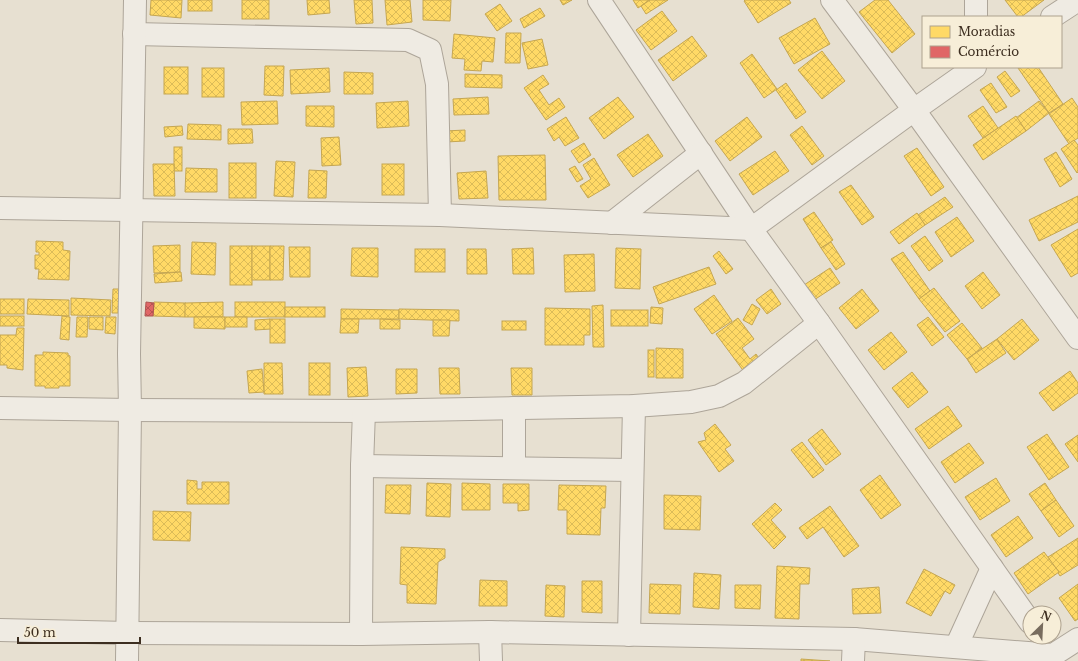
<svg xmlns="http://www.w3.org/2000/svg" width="1078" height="661" font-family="'Libre Baskerville',serif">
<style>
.homes{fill:url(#homes-cross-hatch);stroke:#c5a651}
.shops{fill:url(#shops-cross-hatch);stroke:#af5551}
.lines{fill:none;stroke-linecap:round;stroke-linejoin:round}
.minor-casing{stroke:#ada599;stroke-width:24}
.minor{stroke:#efebe3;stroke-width:22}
</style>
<defs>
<pattern id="homes-cross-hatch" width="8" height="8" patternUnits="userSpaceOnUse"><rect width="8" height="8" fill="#ffd966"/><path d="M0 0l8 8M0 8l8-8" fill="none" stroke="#dbbb58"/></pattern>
<pattern id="shops-cross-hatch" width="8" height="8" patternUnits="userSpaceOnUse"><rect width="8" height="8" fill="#e06666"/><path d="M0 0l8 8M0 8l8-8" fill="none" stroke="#b75454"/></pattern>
</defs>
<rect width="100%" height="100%" fill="#e7e0d1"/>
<!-- homes -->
<g class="homes">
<path d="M151,0H182L181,18L150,15Z"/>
<rect x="188" y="0" width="24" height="11"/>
<rect x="242" y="0" width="27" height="19"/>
<path d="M307,0H329L330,13L308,15Z"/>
<path d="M354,0H372L373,23L356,24Z"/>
<path d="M385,0H410L412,22L387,25Z"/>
<path d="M423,0H451L450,21L423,20Z"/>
<path d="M560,0H572L563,5Z"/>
<path d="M633,0H650L638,8Z"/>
<path d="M650,0H668L646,14L641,6Z"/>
<path d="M745,0H789L791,3L758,23L744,1Z"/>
<path d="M875,0H888L915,34L892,53L859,12Z"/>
<path d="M1005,0H1044L1021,17H1018Z"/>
<path d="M500,4L512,21L497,31L485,14Z"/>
<path d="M540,8L545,16L524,28L520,19Z"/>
<path d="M662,11L677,31L651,50L636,30Z"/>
<path d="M815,18L830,44L794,64L779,38Z"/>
<path d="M506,33H521L520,63H505Z"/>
<path d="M454,34L495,38L493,62L482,61L481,71L464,70L465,59L452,58Z"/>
<path d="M692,36L707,56L673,81L658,60Z"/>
<path d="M542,39L548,65L528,69L522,43Z"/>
<path d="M822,51L845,81L822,99L798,70Z"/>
<path d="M752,54L777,89L764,98L740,63Z"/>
<path d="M265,66H284L283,96L264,95Z"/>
<rect x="164" y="67" width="24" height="27"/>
<path d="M1019,67H1038L1063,104L1049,113L1018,68Z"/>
<rect x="202" y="68" width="22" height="29"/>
<path d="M329,68L330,92L291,94L290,70Z"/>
<path d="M1005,71L1020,91L1011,97L997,77Z"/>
<path d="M344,72L373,73V94H344Z"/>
<path d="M465,74L502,75V88L465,87Z"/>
<path d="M543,75L549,84L539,90L549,105L559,98L565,107L546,120L524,88Z"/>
<path d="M786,83L806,112L796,119L776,90Z"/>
<path d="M991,83L1007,107L996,113L980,90Z"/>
<path d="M488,97L489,114L454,115L453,99Z"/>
<path d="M618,97L634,117L604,139L589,118Z"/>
<path d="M1072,98L1078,107V138L1069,144L1049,114Z"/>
<path d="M277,101L278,124L242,125L241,102Z"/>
<path d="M408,101L409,126L377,128L376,103Z"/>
<path d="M1039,101L1049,113L1026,131L1016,118Z"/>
<path d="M306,106H334V127L306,126Z"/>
<path d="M983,106L998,128L983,138L968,116Z"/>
<path d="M1016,116L1026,131L983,160L973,145Z"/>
<path d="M566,117L579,138L565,146L559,137L554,141L547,129Z"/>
<path d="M747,117L762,137L730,161L715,141Z"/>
<path d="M188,124L221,125V140L187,139Z"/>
<path d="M182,126L183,135L165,137L164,127Z"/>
<path d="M802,126L824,156L812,165L790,135Z"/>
<path d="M228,129H252L253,143L228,144Z"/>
<path d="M465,130V141L446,142L445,131Z"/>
<path d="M648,134L663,156L633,177L617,155Z"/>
<path d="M339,137L341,165L322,166L321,138Z"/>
<path d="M1074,140L1078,145V172L1077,173L1061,149Z"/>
<path d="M584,143L591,155L579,163L571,151Z"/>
<rect x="174" y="147" width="8" height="24"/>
<path d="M917,148L944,187L931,196L904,156Z"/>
<path d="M775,151L789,171L753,195L739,174Z"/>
<path d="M1056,152L1072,179L1060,187L1044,159Z"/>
<path d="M545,155L546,200H499L498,156Z"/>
<path d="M594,158L610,185L588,198L580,186L591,179L583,165Z"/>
<path d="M276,161L295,162L293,197L274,196Z"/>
<rect x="229" y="163" width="27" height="35"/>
<path d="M153,164H174L175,196H154Z"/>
<rect x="382" y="164" width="22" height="31"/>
<path d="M575,166L583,179L577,182L569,169Z"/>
<path d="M186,168L217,169V192H185Z"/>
<path d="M309,170L327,171L326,198H308Z"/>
<path d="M486,171L488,198L459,199L457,173Z"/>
<path d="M851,185L874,217L862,225L839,192Z"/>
<path d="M1078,196V222L1039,241L1029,220Z"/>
<path d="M945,197L953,207L925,225L918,215Z"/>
<path d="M814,212L833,240L821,248L803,219Z"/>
<path d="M917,213L925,225L899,244L890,232Z"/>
<path d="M957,217L974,241L951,257L935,232Z"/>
<path d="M1078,229V273L1071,277L1051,245Z"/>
<path d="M925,236L943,261L929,271L911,246Z"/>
<path d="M36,241L63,242V250L70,251L69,280L38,279L39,269H35V255H39V252H36Z"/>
<path d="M192,242L216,243L215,275L191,274Z"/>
<path d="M831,242L845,264L836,270L821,248Z"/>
<path d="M180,245V272L154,273L153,246Z"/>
<rect x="230" y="246" width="22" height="39"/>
<rect x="252" y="246" width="18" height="34"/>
<path d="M270,246H284L283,280H270Z"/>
<path d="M289,247H310V277H290Z"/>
<path d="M352,248H378V277L351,276Z"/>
<path d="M533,248L534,274H513L512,249Z"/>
<path d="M616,248L641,249L640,289L615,288Z"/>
<rect x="415" y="249" width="30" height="23"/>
<path d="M467,249H486L487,274H467Z"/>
<path d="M719,251L733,269L726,274L713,256Z"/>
<path d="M903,252L930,291L919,299L891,259Z"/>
<path d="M594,254L595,291L565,292L564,255Z"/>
<path d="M709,267L716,284L659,304L653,287Z"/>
<path d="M830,268L840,283L814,300L804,285Z"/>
<path d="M181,272L182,281L155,283L154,274Z"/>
<path d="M983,272L1000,295L982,309L965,286Z"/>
<path d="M934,288L960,321L945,332L919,299Z"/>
<path d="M113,289H119L118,313H112Z"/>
<path d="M771,289L781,304L767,314L756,300Z"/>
<path d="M862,289L879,311L856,329L839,308Z"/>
<path d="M714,295L732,321L712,334L694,309Z"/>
<path d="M71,298L111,300L110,316L71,315Z"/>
<rect x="0" y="299" width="24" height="15"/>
<path d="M28,299L69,300V316L27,314Z"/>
<path d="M154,302L186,303L185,317L153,316Z"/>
<path d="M223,302V317H185V303Z"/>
<rect x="235" y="302" width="50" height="15"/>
<path d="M752,304L760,309L752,325L743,320Z"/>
<path d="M603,305L604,347H593L592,306Z"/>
<rect x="285" y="307" width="40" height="10"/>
<path d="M651,307L663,308L662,324L650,323Z"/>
<path d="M545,308L590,309V335H584V345H545Z"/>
<path d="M341,309L399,310V319H341Z"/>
<path d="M399,309L459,310V321L399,319Z"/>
<rect x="611" y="310" width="37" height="16"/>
<rect x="0" y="316" width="24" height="10"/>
<path d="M62,316L70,317L69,340L60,339Z"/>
<path d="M77,317H88L87,337H76Z"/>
<path d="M89,317H103V330L89,329Z"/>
<path d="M106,317H116L115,334L105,333Z"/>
<path d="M194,317H225V329L194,328Z"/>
<rect x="225" y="317" width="22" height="10"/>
<path d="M928,317L944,337L932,346L917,325Z"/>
<path d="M738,318L754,339L742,348L750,359L756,354L761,361L745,373L716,334Z"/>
<path d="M270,319L271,329L255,330V320Z"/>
<rect x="270" y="319" width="15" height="24"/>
<path d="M341,319H359L358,333H340Z"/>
<path d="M380,319L400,320V329H380Z"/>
<path d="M1022,319L1039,340L1014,360L997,339Z"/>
<path d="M433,320H450L449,336H433Z"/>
<rect x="502" y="321" width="24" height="9"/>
<path d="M962,323L982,348L967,359L947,335Z"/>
<path d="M17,328H24L23,370L7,368V365H0V335H16Z"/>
<path d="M891,332L907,352L884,370L868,350Z"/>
<path d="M997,339L1006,353L976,373L967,359Z"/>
<path d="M656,348L683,349V378H656Z"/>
<rect x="648" y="350" width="6" height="27"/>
<path d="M43,352L68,353V355L70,356V386H59V388H45V386H35V355H43Z"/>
<path d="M264,363H282L283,394H264Z"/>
<rect x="309" y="363" width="21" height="32"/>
<path d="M366,367L368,396L348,397L347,368Z"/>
<path d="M439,368H459L460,394H440Z"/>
<path d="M511,368H532V395H512Z"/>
<path d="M262,369L264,392L249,393L247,371Z"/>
<path d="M396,369H417V393L396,394Z"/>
<path d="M1070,371L1078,383V393L1053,411L1039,393Z"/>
<path d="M912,372L928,392L908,408L892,388Z"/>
<path d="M948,406L962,426L929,449L915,429Z"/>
<path d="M715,424L731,445L725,449L734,461L719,472L698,442L706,440L704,433Z"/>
<path d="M822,429L841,454L826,465L808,440Z"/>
<path d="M1047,434L1069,467L1049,480L1027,447Z"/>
<path d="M1078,435V462L1065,444Z"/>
<path d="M802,442L824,470L813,478L791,450Z"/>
<path d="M969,443L984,463L955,483L941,462Z"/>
<path d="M880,475L901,505L881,519L860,490Z"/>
<path d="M996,478L1010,501L980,520L965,497Z"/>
<path d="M187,480L197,481V489H202V482H229V504H187Z"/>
<path d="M427,483L451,484L450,517L426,516Z"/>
<path d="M462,483L490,484V510H462Z"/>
<path d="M1045,483L1056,500L1041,511L1029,494Z"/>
<path d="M503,484H529V510L518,511V503H503Z"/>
<path d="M386,485H411L410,514L385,513Z"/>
<path d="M559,485L606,486L605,508H601L600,535L567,534V510H558Z"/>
<path d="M664,495L701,496L700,530L664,529Z"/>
<path d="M1056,500L1074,526L1059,537L1041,511Z"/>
<path d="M775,503L782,510L771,520L786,537L774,549L752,524Z"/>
<path d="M830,506L859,546L844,557L823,527L807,539L799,528Z"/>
<path d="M153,511L191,512L190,541L153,540Z"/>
<path d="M1018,516L1033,538L1006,557L991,535Z"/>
<path d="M1078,538V565L1060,576L1048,557Z"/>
<path d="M401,547L445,549V558L438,562L436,604L407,603V585L400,584Z"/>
<path d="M1044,552L1059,572L1028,594L1014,573Z"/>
<path d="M777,566L810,568L809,584H800L799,619L775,618Z"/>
<path d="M924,569L955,585L950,594L945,591L931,616L906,603Z"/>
<path d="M694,573L721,575L719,609L693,607Z"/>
<path d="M480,580L507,581V606H479Z"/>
<path d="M582,581H602V613L582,612Z"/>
<path d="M650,584L681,585L680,614L649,613Z"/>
<path d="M1078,584V619L1075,621L1059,598Z"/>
<path d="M546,585L565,586L564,617L545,616Z"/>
<path d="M735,585H761L760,609L735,608Z"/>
<path d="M879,587L881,613L853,614L852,589Z"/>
<path d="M801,659L830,661H801Z"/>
</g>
<!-- shops -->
<path class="shops" d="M146,302L154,303L153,316H145Z"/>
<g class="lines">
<defs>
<g id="minor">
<path d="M599,0L751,229L819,323L1030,622"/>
<path d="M832,0L914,110L1078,338"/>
<path d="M976,0V17"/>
<path d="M1052,17L1078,0"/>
<path d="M134,34L408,40L430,50L437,84L440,215"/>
<path d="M0,208L440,215L751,229L914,110L975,67"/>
<path d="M612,223L701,153"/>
<path d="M0,408L130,410L364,411L634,406L691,402L719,396L744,383L819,323"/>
<path d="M362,466L632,470"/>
<path d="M514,468V408"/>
<path d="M0,630L128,633L361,634L490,632L854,639L1053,655L1078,639"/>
<path d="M490,632L491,661"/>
<path d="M361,634L362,466L364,411"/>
<path d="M629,635L634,406"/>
<path d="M956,647L992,568"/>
<path d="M127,661L130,410L129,354L135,0"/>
<path d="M853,661L854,639"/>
</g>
</defs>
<!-- minor casing -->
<use href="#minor" class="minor-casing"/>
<!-- minor -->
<use href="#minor" class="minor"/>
</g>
<!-- legend -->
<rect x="922" y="16" width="140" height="52" fill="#f7eed8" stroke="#ada18e"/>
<rect x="930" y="26" width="20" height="12" fill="#ffd966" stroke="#ada18e"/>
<text x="958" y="36" font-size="12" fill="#3d2e20">Moradias</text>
<rect x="930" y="46" width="20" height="12" fill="#e06666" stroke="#ada18e"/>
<text x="958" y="56" font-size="12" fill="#3d2e20">Comércio</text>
<!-- north arrow -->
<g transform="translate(1042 625) rotate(24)"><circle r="19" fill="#f7eed8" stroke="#ada18e"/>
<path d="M0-3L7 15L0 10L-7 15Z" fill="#786c5e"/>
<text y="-6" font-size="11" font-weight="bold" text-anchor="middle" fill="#3d2e20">N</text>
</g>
<!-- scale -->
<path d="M18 637v6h122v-6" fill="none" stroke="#3d2e20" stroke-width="2"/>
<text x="24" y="637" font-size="12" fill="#3d2e20" stroke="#f7eed8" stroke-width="3" paint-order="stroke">50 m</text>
</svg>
